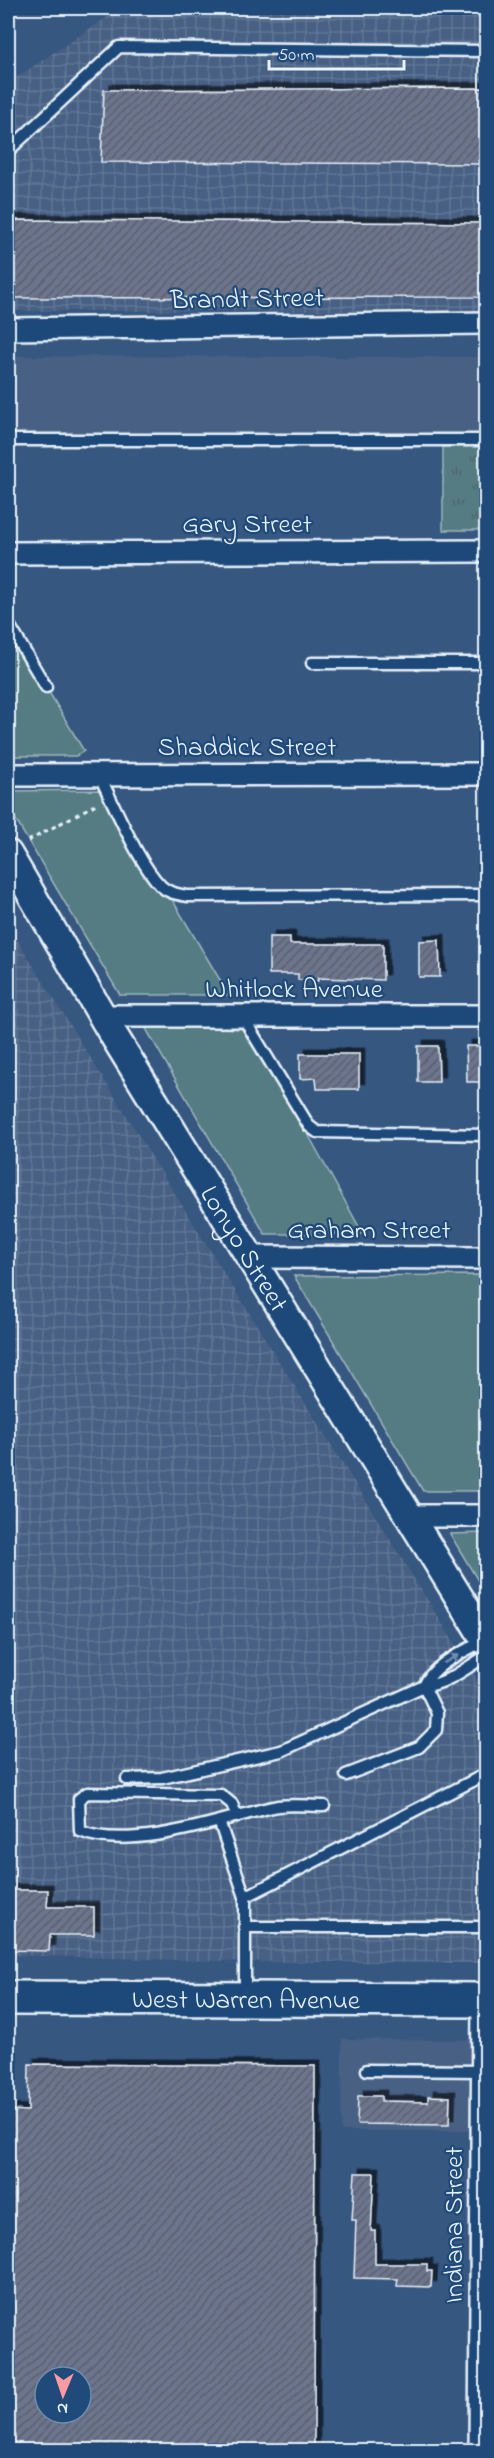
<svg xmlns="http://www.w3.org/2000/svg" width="494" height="2458" font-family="'Indie Flower',sans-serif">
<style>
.built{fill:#466084}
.industrial{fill:url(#industrial-grid)}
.grass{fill:#547b82;stroke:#9eb6bd;stroke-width:1.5}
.park{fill:url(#park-tufts);stroke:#9eb6bd;stroke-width:1.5}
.building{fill:url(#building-hatch);stroke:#e8f1f8;stroke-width:1.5;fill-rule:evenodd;filter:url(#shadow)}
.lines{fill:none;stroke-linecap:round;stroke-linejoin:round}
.service-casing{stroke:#e8f1f8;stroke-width:15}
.minor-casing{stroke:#e8f1f8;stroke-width:26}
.tertiary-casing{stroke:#e8f1f8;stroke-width:32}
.primary-casing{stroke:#e8f1f8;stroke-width:38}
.path{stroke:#e8f1f8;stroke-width:3;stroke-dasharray:4.5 4.5;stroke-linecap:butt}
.service{stroke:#1f4a7a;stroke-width:10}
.minor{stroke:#1f4a7a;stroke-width:21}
.tertiary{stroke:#1f4a7a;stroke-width:27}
.primary{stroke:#1f4a7a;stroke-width:33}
.oneway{fill:#6f8dac}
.labels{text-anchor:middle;stroke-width:4.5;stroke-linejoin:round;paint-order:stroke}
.street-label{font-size:27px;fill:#e8f1f8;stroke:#1f4a7a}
</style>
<defs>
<pattern id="industrial-grid" width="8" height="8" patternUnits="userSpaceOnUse" patternTransform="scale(1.5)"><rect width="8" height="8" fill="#466084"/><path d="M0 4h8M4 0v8" fill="none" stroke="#617796"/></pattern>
<pattern id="park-tufts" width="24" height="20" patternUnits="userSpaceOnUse" patternTransform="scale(1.5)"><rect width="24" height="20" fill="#547b82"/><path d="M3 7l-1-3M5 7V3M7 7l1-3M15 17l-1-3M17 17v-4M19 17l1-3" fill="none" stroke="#4e6469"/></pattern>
<pattern id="building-hatch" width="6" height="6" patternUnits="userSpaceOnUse" patternTransform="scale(1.5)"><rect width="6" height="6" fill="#6c748d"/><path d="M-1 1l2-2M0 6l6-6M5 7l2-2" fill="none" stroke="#5b606f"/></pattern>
<filter id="shadow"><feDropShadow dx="5.5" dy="-5.5" stdDeviation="0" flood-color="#0009"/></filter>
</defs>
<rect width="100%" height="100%" fill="#365780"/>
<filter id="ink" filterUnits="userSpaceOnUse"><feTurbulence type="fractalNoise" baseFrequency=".0167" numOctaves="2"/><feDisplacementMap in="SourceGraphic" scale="12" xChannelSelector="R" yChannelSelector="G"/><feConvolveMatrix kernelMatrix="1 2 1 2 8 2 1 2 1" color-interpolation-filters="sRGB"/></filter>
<g filter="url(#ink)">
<!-- built -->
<g class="built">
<path d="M8,356L486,357V446L8,448Z"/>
<path d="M342,2039L486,2040V2131H341Z"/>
</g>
<!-- industrial -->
<g class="industrial">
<path d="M121,8H486V311H8V83Z"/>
<path d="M8,925L486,1694V1963L211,1961L8,1955Z"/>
</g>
<!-- grass -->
<g class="grass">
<path d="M8,623L84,751L76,756H8Z"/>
<path d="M107,790L229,995H120L8,807V791Z"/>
<path d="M145,1027L250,1029L363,1234H265Z"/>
<path d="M486,1275V1491H423L294,1276Z"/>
<path d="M486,1533V1594L450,1534Z"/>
</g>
<!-- park -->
<path class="park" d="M486,446V530H443V447Z"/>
<!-- building -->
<g class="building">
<path d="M486,88V164L101,162L104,90Z"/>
<path d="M8,220L486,223V297L8,298Z"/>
<path d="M269,937H290V944H383V980L318,978V981L298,980V974H269Z"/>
<path d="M439,940L440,977H419V941Z"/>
<path d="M418,1046H438L439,1082H418Z"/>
<path d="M466,1046H486V1082H467Z"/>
<path d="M300,1054H359V1089H317L316,1078L300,1079Z"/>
<path d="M8,1890H48L47,1907H94V1935H50L49,1951L8,1950Z"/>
<path d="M29,2064L315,2066L314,2451H8V2110L28,2111ZM45,2377H81V2413H45Z"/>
<path d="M358,2096H381V2101L428,2102V2096L450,2097L449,2125L357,2124Z"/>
<path d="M355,2173H374L371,2231H375V2264H427V2271H432L431,2287L397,2286L398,2279L354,2278L356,2220H352Z"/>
</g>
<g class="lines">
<defs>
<g id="service">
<path d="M8,151L119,47L486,51"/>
<path d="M8,440H486"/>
<path d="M8,623L46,687"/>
<path d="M312,663H486"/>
<path d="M99,775C115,806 138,863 161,886C168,893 177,894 187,896L486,895"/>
<path d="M8,892L23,882"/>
<path d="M242,1016L309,1126L317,1132L486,1135"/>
<path d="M485,1640C464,1652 434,1663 424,1686C446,1685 467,1667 486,1656"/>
<path d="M127,1779L162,1778L281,1751L424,1686L437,1713L436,1730L419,1747L346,1775"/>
<path d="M237,1817L232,1804L221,1795L87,1793L79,1799L80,1831C121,1849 199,1827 242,1815C254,1812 266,1808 278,1806C293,1804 309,1806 324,1806"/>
<path d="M219,1821L245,1897V1996"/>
<path d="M245,1897L486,1774"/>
<path d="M244,1927H486"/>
<path d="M367,2070L486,2071"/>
</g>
<g id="minor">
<path d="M8,329L486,323"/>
<path d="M8,553L486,551"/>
<path d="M8,775L486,774"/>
<path d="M102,1016H486"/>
<path d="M252,1257L486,1258"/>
<path d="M408,1516H486"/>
<path d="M480,2450L483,2000"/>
</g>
<g id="tertiary">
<path id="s1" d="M8,854L111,1031L486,1641"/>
</g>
<g id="primary">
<path id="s2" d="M8,1998L486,2000"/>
</g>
</defs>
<!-- service casing -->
<use href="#service" class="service-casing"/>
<!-- minor casing -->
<use href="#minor" class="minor-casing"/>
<!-- tertiary casing -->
<use href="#tertiary" class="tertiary-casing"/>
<!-- primary casing -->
<use href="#primary" class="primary-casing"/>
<!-- path -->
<path class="path" d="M28,841L98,803"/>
<!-- service -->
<use href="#service" class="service"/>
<!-- minor -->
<use href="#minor" class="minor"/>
<!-- tertiary -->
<use href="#tertiary" class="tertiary"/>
<!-- primary -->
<use href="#primary" class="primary"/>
</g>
<!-- one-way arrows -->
<defs><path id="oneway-solid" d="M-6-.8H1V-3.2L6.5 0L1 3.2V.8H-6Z" transform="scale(1.5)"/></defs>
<use class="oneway" href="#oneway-solid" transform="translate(451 1659) rotate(-29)"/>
</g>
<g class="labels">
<!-- street labels -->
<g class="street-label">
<text transform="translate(247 298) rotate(-1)" y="9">Brandt Street</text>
<text x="247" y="532">Gary Street</text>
<text x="247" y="755">Shaddick Street</text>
<text x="294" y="997">Whitlock Avenue</text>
<text x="369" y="1238">Graham Street</text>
<text dy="9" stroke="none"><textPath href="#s1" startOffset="460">Lonyo Street</textPath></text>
<text dy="9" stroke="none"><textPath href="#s2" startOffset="238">West Warren Avenue</textPath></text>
<text transform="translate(453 2225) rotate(-90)" y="9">Indiana Street</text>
</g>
</g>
<!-- margin -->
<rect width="494" height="2458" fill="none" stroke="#1f4a7a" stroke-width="30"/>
<rect x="15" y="15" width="464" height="2428" fill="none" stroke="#e8f1f8" stroke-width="2" filter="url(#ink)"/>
<!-- north arrow -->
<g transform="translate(63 2395) rotate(182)"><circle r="28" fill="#1f4a7a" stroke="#6f8dac" stroke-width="1.5"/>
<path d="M0-4.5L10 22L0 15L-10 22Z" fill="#ff9aa2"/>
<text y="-9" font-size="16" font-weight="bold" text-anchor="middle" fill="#e8f1f8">N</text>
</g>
<!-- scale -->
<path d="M269 60v9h135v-9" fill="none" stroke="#e8f1f8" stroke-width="3"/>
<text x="278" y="60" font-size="18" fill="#e8f1f8" stroke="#1f4a7a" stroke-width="4.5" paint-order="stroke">50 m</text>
</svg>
